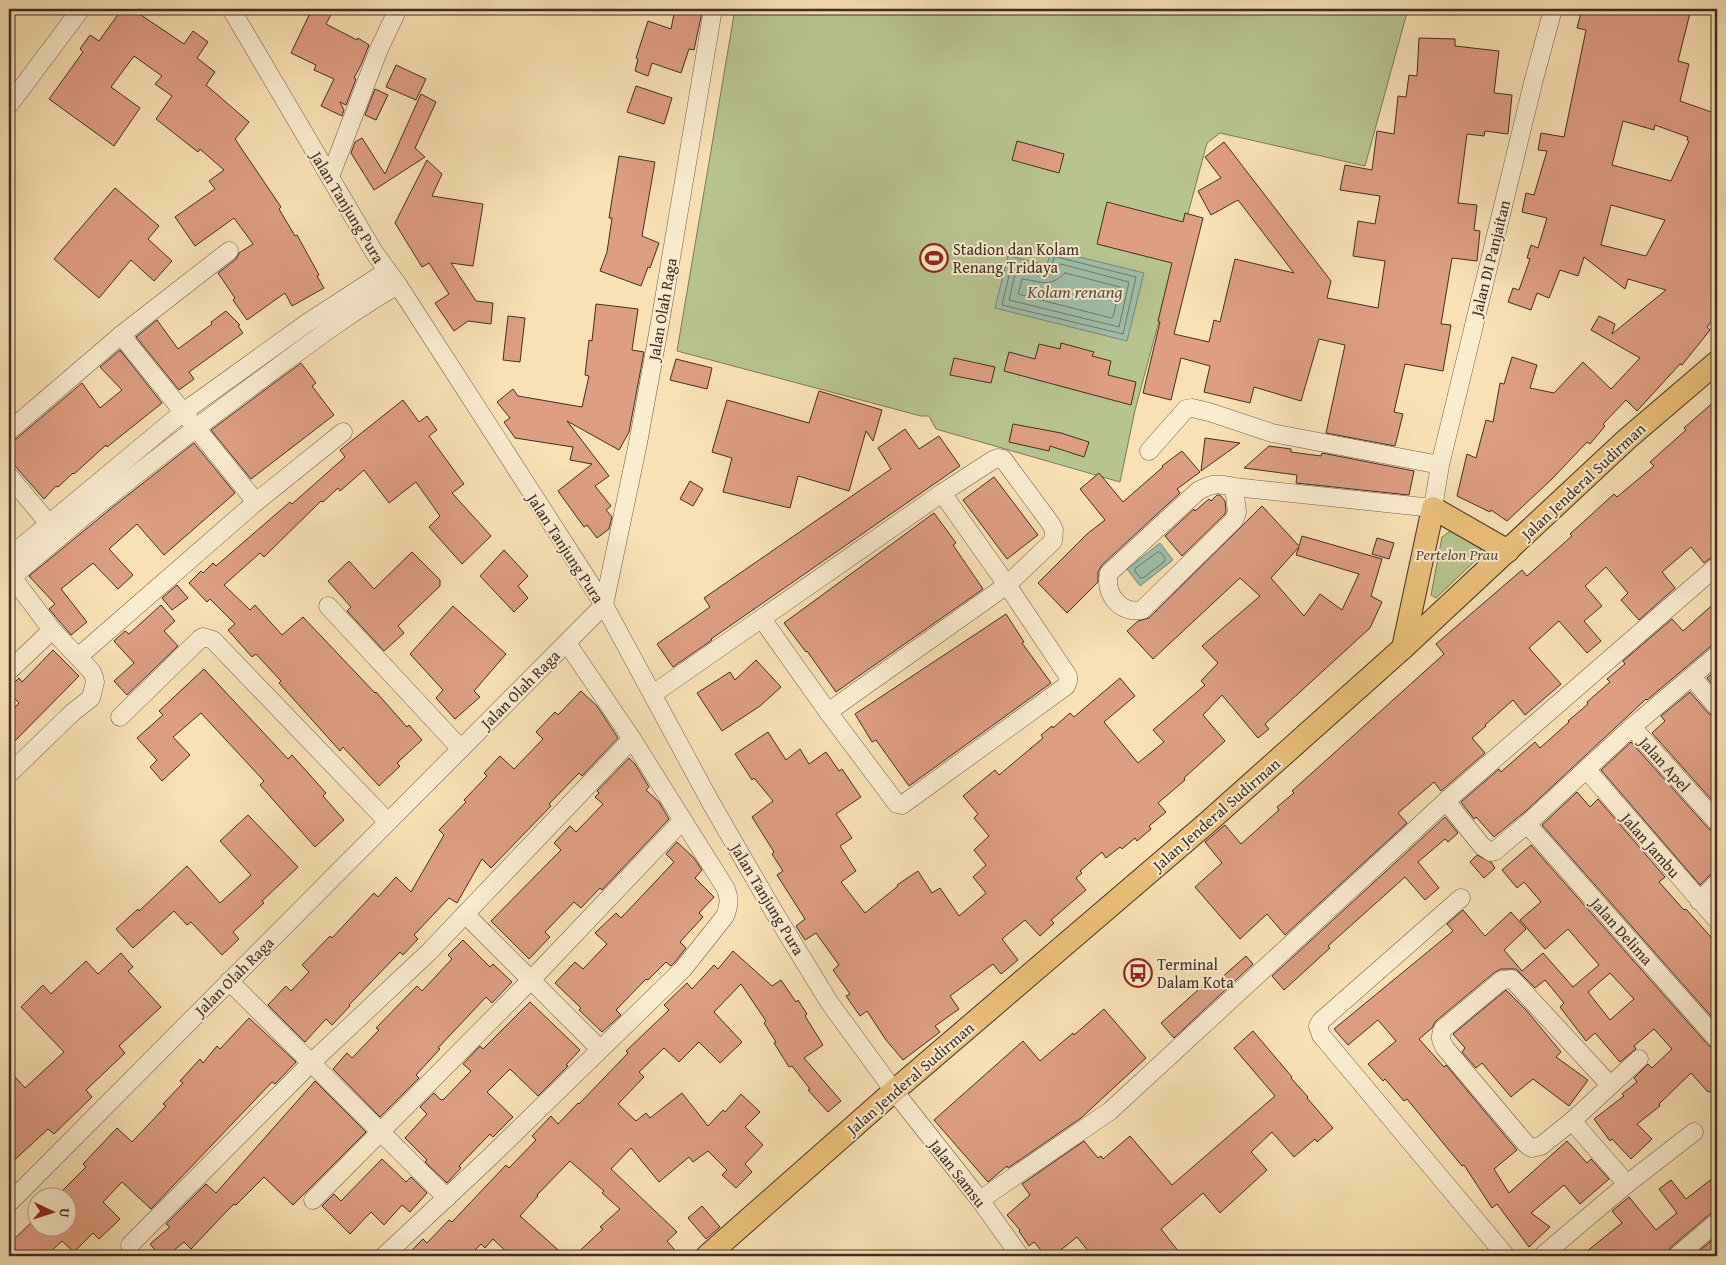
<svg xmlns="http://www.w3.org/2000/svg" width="1726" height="1265" font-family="'Gentium Book Plus',serif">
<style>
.green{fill:#b8c490;stroke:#7c785a}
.water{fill:#9ebea8;stroke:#788473}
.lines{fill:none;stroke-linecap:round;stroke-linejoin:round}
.shore{stroke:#6f7666;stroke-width:1}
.building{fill:#de9e81;stroke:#402d24;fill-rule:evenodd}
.minor-casing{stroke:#6e5a48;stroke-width:19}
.major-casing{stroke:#402d24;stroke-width:24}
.minor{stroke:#fbecce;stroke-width:18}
.major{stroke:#ecc07a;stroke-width:22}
.labels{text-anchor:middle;stroke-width:4;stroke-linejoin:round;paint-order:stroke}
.street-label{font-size:16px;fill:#402d24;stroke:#fbecce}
.poi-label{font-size:16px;fill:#402d24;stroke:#fbecce;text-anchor:start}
.park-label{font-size:16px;font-style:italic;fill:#584b3a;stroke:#fbecce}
.water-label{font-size:18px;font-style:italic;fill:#585145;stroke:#fbecce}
</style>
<rect width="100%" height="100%" fill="#f9e1b3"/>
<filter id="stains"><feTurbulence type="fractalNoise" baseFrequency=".004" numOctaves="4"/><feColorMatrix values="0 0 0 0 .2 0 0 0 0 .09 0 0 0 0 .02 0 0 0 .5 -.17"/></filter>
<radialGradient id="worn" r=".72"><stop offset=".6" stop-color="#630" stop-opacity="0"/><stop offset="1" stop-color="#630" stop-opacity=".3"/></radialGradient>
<!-- green -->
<g class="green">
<path d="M735,9H1408L1365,166L1220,133L1207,143L1135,410L1120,482L936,429L929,416H921L677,351Z"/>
<path d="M1452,530L1481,548L1478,558L1436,598L1431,595L1442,537Z"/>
</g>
<!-- water -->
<g class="water">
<path d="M1051,250L1144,273L1127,341L995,308L1008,256L1047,265Z"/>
<path d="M1160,543L1173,560L1140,586L1127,569Z"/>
</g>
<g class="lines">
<!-- shore -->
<g class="shore">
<path d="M1057,257L1136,277L1123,334L1002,305L1012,263L1047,270L1051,268L1054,258Z"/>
<path d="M1061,264L1129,282L1119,327L1009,300L1016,270L1047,276L1054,273Z"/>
<path d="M1065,273L1120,287L1113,317L1111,318L1018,294L1022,279C1042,281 1048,289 1065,273Z"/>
<path d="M1158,552H1160L1165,558V561L1143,578H1140L1135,571V569Z"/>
</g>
</g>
<!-- building -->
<g class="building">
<path d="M122,9H132L184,44L193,31L208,42L197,58L215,72L206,85L249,122L235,139L281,207L279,209L295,236L297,235L319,275L317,276L324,288L292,306L285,293L247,320L233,300L235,298L218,273L236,259L239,253L253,244L234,218L195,246L175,217L215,189L209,181L224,170L200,149L198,152L156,119L172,96L155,84L162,76L134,56L111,87L140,108L114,146L49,99L83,52L80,49L90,35L99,41Z"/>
<path d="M312,9H334L326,24L357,40L358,38L369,45L361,65L354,78L356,79L346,105L340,102L344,110L342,116L321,106L334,79L314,70L316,65L291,53Z"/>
<path d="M675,9L702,12L694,50L689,49L681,73L652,63L648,76L635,71L638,59L636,58L648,21L671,29Z"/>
<path d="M1582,9H1691L1678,61L1689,64L1680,101L1717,114V315L1707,327L1710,330L1682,365L1680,364L1637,411L1626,400L1603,424L1605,426L1590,444L1587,442L1552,479L1507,521L1491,510L1490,512L1457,496L1467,454L1476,458L1486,420L1493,422L1500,383L1504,384L1512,357L1537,365L1530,388L1554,393L1583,362L1611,389L1640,358L1591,330L1599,316L1615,324L1612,334L1666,290L1628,279L1625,289L1584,257L1578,276L1560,270L1549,298L1537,293L1531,310L1508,302L1513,288L1519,290L1530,259L1527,258L1531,245L1538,248L1547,218L1522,212L1526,193L1534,195L1547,151L1538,150L1541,133L1564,137L1586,30L1577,28ZM1623,121L1654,130L1655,125L1688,137L1687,140L1689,141L1671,181L1612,165ZM1611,205L1665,220L1646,256L1601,245Z"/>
<path d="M1419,38L1455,39V46L1499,51L1494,93L1512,95L1508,134L1485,131L1484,136L1467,134L1458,203L1477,205L1474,230L1480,231L1477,261L1452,258L1441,324L1451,325L1443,371L1405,364L1394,412L1403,414L1395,446L1326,433L1345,345L1319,339L1301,401L1254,387L1250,403L1204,392L1210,366L1181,358L1171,400L1143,393L1160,322L1158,321L1172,263L1097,244L1107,202L1183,222L1185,213L1203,218L1174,334L1209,342L1214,320L1220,322L1235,259L1294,273L1238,200L1211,215L1198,191L1221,178L1205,157L1224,142L1331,281L1327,298L1378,308L1385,261L1353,256L1358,221L1375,224L1380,196L1340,190L1345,165L1372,170L1377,131L1394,134L1398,96L1406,97L1409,75L1417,76Z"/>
<path d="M396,65L426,79L416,100L386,87Z"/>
<path d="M636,86L672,98L664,124L627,112Z"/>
<path d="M375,89L388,95L376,120L365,115Z"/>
<path d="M421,94L436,102L415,148L425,157L374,190L351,153L355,142L362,138L385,174Z"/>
<path d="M1017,141L1064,154L1059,173L1012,160Z"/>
<path d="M619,156L655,162L642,236L659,243L650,268L648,267L641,286L600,271L607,252L612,218H609Z"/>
<path d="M427,160L442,174L432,196L483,204L473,266L451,263L476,301L493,303L491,324L468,321L454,331L435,303L449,294L429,263L422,267L395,223Z"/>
<path d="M115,188L159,226L148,239L172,261L154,281L131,260L99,298L54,259Z"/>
<path d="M596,304L638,309L632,350L644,352L629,432L619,450L567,421L609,476L595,486L611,506L606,510L612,517L609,529L597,538L587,525L584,527L558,491L592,464L570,460L573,447L515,438L504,422L510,418L497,402L513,389L518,396L582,407L589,376L585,375L589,340L592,341Z"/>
<path d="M226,311L240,325L238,326L243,333L189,372L194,379L179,390L136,337L157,320L178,349L212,324L211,322Z"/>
<path d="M508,316L525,318L520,362L503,360Z"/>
<path d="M1061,343L1094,352L1092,356L1111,361L1108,375L1136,382L1131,405L1004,371L1009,352L1035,359L1039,344L1060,349Z"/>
<path d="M120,350L162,403L107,447L106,445L74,474L73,473L58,487L56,486L44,499L9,459V441L16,439L82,383L100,408L122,390L100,367Z"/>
<path d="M954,358L995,367L991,383L950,375Z"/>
<path d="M676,359L712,368L707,389L670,380Z"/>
<path d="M301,363L316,383L312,386L334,415L251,479L211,430Z"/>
<path d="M819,391L882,410L873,441L866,431L849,491L798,476L790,508L723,492L732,458L712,452L727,400L809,423Z"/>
<path d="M1717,399V553L1704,563L1691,547L1662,572L1675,588L1639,620L1621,600L1628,593L1606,567L1585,586L1602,606L1584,621L1601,641L1587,653L1559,621L1529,648L1561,684L1525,715L1513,700L1485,725L1486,726L1472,738L1485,753L1441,791L1434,782L1398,813L1407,823L1285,935L1267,914L1240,939L1195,887L1222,863L1205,842L1225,825L1241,844L1279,810L1277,807L1294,793L1292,791L1444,654L1436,644L1522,570L1527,576L1572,536L1570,534L1614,494L1617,497L1654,466L1650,462L1686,430L1684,428Z"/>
<path d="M403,400L419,422L427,416L437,430L429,436L464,484L452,493L491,536L462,564L429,527L440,516L416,482L389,503L364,470L340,491L338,488L323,502L321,501L264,557L260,553L224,585L250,610L255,605L282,635L303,617L375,693L376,692L407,727L409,725L422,740L397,763L400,766L379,786L343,747L340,751L279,683L281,681L256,654L252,657L228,630L235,624L210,599L207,602L189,583L201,571L203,573L213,563L216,566L290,502L292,504L345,457L340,450Z"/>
<path d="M1013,424L1061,433L1089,442L1084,457L1050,446L1049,451L1009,442Z"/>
<path d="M905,429L919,449L939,436L960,466L711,639L712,640L673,667L657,644L710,607L704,598L891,469L878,448Z"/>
<path d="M1205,438L1240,443L1201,471Z"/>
<path d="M194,443L235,493L164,555L137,524L109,549L133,575L118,589L93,563L61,589L87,622L71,635L49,609L55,604L29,576L114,506Z"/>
<path d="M1269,446L1291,449V452L1321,456L1322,453L1414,471L1409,495L1296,483L1297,475L1244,468Z"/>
<path d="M1182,451L1200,472L1177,489L1180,493L1102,565L1098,572V582L1067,613L1038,583L1087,534L1105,520L1080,489L1099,473L1123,502L1163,467L1162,466Z"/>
<path d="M994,477L1038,535L1007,559L963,500Z"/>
<path d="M690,481L703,489L693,506L680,499Z"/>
<path d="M1217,495H1220L1225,501L1226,511L1225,514L1182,556L1165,536L1194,509L1195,511L1209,499L1211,501Z"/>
<path d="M1262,506L1299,546L1302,536L1382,559L1371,596L1382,602L1370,628L1265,724L1269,729L1258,738L1222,695L1203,715L1225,741L1184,778L1185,780L1158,803L1166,812L1149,826L1151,829L1137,841L1135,838L1122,849L1120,847L1106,858L1102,852L1080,871L1082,873L1076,878L1086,890L1051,920L1054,923L1040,936L1025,920L1002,939L1018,960L1001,974L993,964L950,996L959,1009L935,1026L940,1032L903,1060L886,1040L867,1011L860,1016L846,996L850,994L833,970L839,965L816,933L805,940L796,926L805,919L777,875L783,871L772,854L774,852L752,817L773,801L754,778L752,780L735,754L768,732L786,760L800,749L809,764L826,752L839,771L842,769L861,797L836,814L852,838L840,846L856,871L841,882L865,913L898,886L897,885L918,871L932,893L940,888L959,916L986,893L973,877L986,865L974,850L989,836L974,818L978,814L963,796L995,770L999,775L1043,738L1041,735L1052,726L1053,728L1070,713L1074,717L1120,678L1135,696L1104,722L1138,763L1164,742L1153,730L1205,685L1201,681L1218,663L1202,646L1260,596L1240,578L1153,659L1127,631L1138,621L1149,618ZM1299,547L1296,555L1359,574L1342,610L1320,594L1304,616L1271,578Z"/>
<path d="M934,513L956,543L953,545L983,589L836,692L807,651L806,652L784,623Z"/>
<path d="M1377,538L1394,543L1389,559L1372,554Z"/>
<path d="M504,550L528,576L518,586L528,598L514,612L480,576Z"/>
<path d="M412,552L440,580V586L398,626L404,633L384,651L347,611L351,607L328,581L349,561L374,589Z"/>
<path d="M177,585L188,598L172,610L162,598Z"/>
<path d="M1717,601V645L1710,647L1647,700L1646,699L1527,810L1494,837L1476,817L1474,819L1461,802L1499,769L1501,772L1535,742L1540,748L1569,722L1568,721L1588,704L1587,702L1610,682L1607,679L1625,664L1623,661L1672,619L1683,631Z"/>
<path d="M161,605L175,621L164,631L178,646L127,695L114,681L134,663L114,641L125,631L129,634Z"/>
<path d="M453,606L506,654L474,691L480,697L455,719L436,698L443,690L410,654Z"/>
<path d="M1006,614L1024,642L1022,643L1051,683L909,786L876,740L872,742L855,714Z"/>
<path d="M53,650L79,676L9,747V714L19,703L9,693V688L19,678L22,682Z"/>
<path d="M756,660L781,687L760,706L722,731L697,693L730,672L735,680Z"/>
<path d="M204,669L288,759L292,755L326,793L323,796L344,820L315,847L260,785L264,781L201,713L173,737L190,755L162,781L150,767L157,760L137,738L163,715L159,711Z"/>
<path d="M1717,669V691L1707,678Z"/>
<path d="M581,691L597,706L618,738L582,776L579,773L549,804L551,806L491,868L482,859L457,903L449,898L414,935L418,939L403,955L400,952L349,1005L350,1006L332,1025L326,1019L305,1042L268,1005L286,986L291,991L309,972L302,965L330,936L332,938L374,893L378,897L396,877L411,892L444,835L439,830L466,802L464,800L487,776L484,773L500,756L514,769L543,739L536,732L555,712L558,715Z"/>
<path d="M1690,692L1709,714L1717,717V806L1652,733L1665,721L1661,716Z"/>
<path d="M1631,742L1709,829L1717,832V873L1710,875L1700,885L1601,770Z"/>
<path d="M629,758L635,764L649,787L646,790L659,802L669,819L602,890L600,888L581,908L574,902L545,932L550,937L529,959L491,921L561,850L554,843L570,826L576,832L603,804L595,797L599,793L597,791Z"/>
<path d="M1577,792L1590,807L1598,799L1665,877L1659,882L1684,910L1686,909L1717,944V971L1711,976L1717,983V1023L1542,825Z"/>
<path d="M248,815L298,867L262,901L264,903L233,932L239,939L222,955L191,922L187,925L174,911L133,948L116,929L138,909L139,911L187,866L220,903L251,875L220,841Z"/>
<path d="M1445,817L1458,833L1448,842L1445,839L1418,862L1439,888L1425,900L1405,877L1328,946L1330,948L1284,990L1272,976Z"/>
<path d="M677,842L694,858L702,870L695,878L714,897L699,913L703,917L680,942L686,948L675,962L671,966L666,962L648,980L646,979L616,1010L621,1015L602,1032L579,1010L581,1008L555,983L575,962L583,969L607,944L595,933L616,913L621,918L674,862L666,854Z"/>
<path d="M1531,845L1709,1046L1717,1049V1100L1710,1091L1708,1092L1691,1073L1659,1104L1660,1106L1637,1124L1652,1139L1631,1159L1612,1139L1610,1141L1594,1119L1624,1096L1622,1094L1637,1082L1634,1078L1648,1064L1652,1068L1672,1049L1654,1029L1634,1046L1636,1049L1620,1062L1595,1033L1586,1041L1560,1007L1564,1003L1545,980L1535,988L1516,969H1501L1495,972L1436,1021L1432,1028L1419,1039L1444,1067L1446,1065L1517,1150L1494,1169L1509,1193L1567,1141L1587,1163L1591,1159L1609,1179L1580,1204L1564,1185L1531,1213L1550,1227L1529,1247L1497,1204L1492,1208L1464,1165L1462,1166L1407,1099L1404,1101L1385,1079L1383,1081L1368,1064L1396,1041L1378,1020L1348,1045L1334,1029L1453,931L1447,924L1463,910L1485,936L1511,912L1526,929L1504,950L1522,971L1543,953L1573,987L1599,965L1568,929L1545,949L1520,920L1541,902L1524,882L1517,888L1502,870ZM1610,973L1634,999L1610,1020L1588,992Z"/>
<path d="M1477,855L1491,862L1495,868L1484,878L1470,862Z"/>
<path d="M463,940L490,967L493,964L512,982L492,1003L486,997L438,1048L440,1049L416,1075L419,1078L380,1117L333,1069L347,1053L352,1058L379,1030L376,1028L417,986L422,991L452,959L448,955Z"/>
<path d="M733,951L772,986L781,980L796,1002L798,1000L807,1014L805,1016L823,1045L804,1058L841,1101L828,1112L808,1090L810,1089L792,1066L789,1067L774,1043L776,1042L764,1023L766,1021L741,984L714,1012L742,1042L720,1063L699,1042L679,1062L664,1048L639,1072L644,1077L618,1104L636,1121L646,1113L650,1118L682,1093L708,1126L723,1110L725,1112L741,1094L760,1112L745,1127L763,1145L745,1164L752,1172L736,1188L722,1175L727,1170L708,1151L693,1162L689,1157L659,1182L631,1148L611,1169L677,1232L667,1241L680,1256H574L603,1229L600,1227L620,1209L602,1193L604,1191L570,1161L537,1195L538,1196L520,1216L565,1256H511L493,1239L485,1248L481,1244L469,1256H406L423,1239L427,1243L449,1220L452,1222L506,1165L509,1168L536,1140L532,1136L551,1116L558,1124L578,1103L579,1104L628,1053L626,1051L669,1010L664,1005L687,983L692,989L714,965L718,969Z"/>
<path d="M121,953L133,967L128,971L161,1007L119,1046L125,1053L86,1090L92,1097L54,1134L48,1129L9,1165V1070L25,1088L64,1052L21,1007L43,985L51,994L86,961L98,974Z"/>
<path d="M1246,956L1253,964L1174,1038L1161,1023L1207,982L1211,987Z"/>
<path d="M1506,990L1526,1010L1561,1052L1556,1057L1588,1080L1569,1106L1533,1079L1511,1097L1482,1063L1476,1068L1462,1052L1465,1048L1453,1034Z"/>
<path d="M530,1002L580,1050L566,1065L568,1066L538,1096L510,1069L487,1092L513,1117L493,1137L490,1134L459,1166L461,1168L447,1183L425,1162L427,1160L405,1138L427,1114L420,1107L434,1093L441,1100L444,1099L471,1071L463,1064L480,1046L483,1049Z"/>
<path d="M1104,1009L1146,1058L1081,1118L1008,1168L1007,1166L988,1182L934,1120L1023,1041L1040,1061L1073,1033L1074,1035Z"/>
<path d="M249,1018L296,1062L275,1084L272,1082L151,1209L122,1182L103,1202L120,1219L99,1239L93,1233L74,1252L62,1241L46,1256H22L9,1244L38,1216V1228H68V1198H55L86,1167L83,1164L117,1128L132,1142L166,1106L163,1104L183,1083L180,1081L200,1059L203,1063L217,1046L220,1049Z"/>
<path d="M1253,1031L1292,1077L1291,1078L1308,1097L1307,1098L1333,1128L1317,1142L1315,1139L1294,1157L1272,1132L1251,1152L1267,1170L1220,1213L1203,1193L1161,1229L1182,1256H1092L1077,1237L1053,1256H1046L1034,1242L1029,1246L1019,1231L1020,1230L1007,1215L1030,1195L1022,1184L1084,1141L1098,1158L1101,1156L1103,1159L1130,1136L1172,1185L1275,1096L1234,1048Z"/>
<path d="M315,1081L366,1132L293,1205L264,1177L236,1205L234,1204L225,1213L191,1249L184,1242L167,1256H160L150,1244L170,1227L166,1224L206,1184L216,1193Z"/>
<path d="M382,1159L406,1182L411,1177L427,1193L410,1212L402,1205L384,1225L371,1212L350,1234L322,1206L334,1194L341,1201Z"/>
<path d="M1717,1175V1212L1710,1214L1670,1248L1667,1256H1581L1622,1223L1612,1211L1629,1197L1656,1230L1677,1213L1659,1189L1671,1180L1686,1199Z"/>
<path d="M702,1206L720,1227L706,1239L688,1218Z"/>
<path d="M1717,1236V1256H1693Z"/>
</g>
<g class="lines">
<defs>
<g id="minor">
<path d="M231,9L374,252L398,285L604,605L711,803L774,912L829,1002L894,1091L980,1200L1020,1256"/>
<path d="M9,105L81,9"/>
<path d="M330,177L379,49L398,9"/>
<path d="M121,335L256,502"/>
<path d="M9,431L121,335L229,251"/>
<path d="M1149,451L1186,409L1192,408L1209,412L1272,433L1440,465"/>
<path d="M9,476L50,525"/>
<path d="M1234,487L1237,512L1234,520L1142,610C1120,614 1104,594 1109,573L1198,491C1213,483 1218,483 1234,487L1433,508L1440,465L1533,83L1553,9"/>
<path d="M9,557L182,413L307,323L387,271"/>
<path d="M1717,566L1446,801L1482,846L1491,852L1495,851L1527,824L1632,727L1717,655"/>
<path d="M9,573L52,630L78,657L256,502L343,432"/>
<path d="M13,577C29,561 47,548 64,533C121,485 180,440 240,395C292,357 342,317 398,285"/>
<path d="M328,606L461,749"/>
<path d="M762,619L828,712L897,804L902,805L1066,686L1068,681V676L1007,585L942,493"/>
<path d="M9,671L52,630"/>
<path d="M1692,677L1717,707"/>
<path d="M653,694L942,493L993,460L998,458L1003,459L1051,524L1054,530L1053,541L1007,585L828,712"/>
<path d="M120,717L200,639L203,637L213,640L388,822"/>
<path d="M1632,727L1717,822"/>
<path d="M1586,769L1717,920"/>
<path d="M9,774L72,713L91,698L95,682L94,677L92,672L78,657"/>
<path d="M1527,824L1717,1039"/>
<path d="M1461,898L1321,1021L1318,1026L1321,1035L1506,1256"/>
<path d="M1699,901L1717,883"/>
<path d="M465,914L600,1049"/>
<path d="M229,981L447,1198"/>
<path d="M1572,1121L1541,1146L1532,1148L1527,1145L1445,1048C1441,1041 1439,1037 1443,1029L1502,980L1512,979L1610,1085"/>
<path d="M1627,1184L1694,1132"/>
<path d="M313,1200L531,980L683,820"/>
<path d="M980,1200L1110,1111L1446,801"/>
<path d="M9,1203L604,605L638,443L661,317L713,9"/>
<path d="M130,1245L312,1062L429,952L632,739"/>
<path d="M384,1256L489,1158L683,969L725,916C729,906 730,899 726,889L632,739L567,643"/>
<path d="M1542,1256L1627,1184L1572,1121L1639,1059"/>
<path d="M1677,1256L1717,1222"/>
</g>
<g id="major">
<path d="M1403,648L1433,508L1508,551"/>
<path d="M707,1256L894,1091L1207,823L1403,648L1627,439L1717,362"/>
</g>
</defs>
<!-- minor casing -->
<use href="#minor" class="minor-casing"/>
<!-- major casing -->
<use href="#major" class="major-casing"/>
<!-- minor -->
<use href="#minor" class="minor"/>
<!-- major -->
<use href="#major" class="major"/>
</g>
<!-- icons -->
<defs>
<symbol id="stadium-ring" viewBox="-11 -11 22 22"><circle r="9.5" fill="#fbecce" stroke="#8f2418" stroke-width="1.5"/><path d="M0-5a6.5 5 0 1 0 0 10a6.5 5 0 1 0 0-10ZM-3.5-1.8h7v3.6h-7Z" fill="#8f2418"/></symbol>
<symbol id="bus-ring" viewBox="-11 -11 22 22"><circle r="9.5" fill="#fbecce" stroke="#8f2418" stroke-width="1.5"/><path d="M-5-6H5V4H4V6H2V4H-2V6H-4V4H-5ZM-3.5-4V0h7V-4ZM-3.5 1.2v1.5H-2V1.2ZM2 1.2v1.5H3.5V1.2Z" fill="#8f2418"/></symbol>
</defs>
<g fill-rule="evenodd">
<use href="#stadium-ring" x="918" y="242" width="32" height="32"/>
<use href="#bus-ring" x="1122" y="957" width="32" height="32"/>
</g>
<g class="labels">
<!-- street labels -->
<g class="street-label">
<text transform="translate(348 207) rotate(59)" y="6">Jalan Tanjung Pura</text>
<text transform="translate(1490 258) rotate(-76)" y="6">Jalan DI Panjaitan</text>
<text transform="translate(662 309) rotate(-80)" y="6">Jalan Olah Raga</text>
<text transform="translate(1583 481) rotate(-43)" y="6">Jalan Jenderal Sudirman</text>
<text transform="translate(566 548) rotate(57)" y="6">Jalan Tanjung Pura</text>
<text transform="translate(520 689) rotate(-45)" y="6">Jalan Olah Raga</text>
<text transform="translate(1665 764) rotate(48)" y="6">Jalan Apel</text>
<text transform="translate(1216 814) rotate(-41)" y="6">Jalan Jenderal Sudirman</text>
<text transform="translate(1651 845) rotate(49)" y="6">Jalan Jambu</text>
<text transform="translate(768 899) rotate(59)" y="6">Jalan Tanjung Pura</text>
<text transform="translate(1622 931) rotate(48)" y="6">Jalan Delima</text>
<text transform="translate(234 976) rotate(-45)" y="6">Jalan Olah Raga</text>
<text transform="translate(910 1078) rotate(-41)" y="6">Jalan Jenderal Sudirman</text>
<text transform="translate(958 1173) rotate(52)" y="6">Jalan Samsu</text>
</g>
<!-- poi labels -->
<g class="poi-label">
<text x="953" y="255">Stadion dan Kolam<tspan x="953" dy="18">Renang Tridaya</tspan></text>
<text x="1157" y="970">Terminal<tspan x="1157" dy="18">Dalam Kota</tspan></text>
</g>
<!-- park labels -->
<g class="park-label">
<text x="1457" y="560">Pertelon Prau</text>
</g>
<!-- water labels -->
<g class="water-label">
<text x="1075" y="298">Kolam renang</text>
</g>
</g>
<!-- margin -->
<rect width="1726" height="1265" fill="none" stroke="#f9e1b3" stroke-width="30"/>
<rect x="10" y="10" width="1706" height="1245" fill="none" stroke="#402d24" stroke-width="2.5"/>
<rect x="15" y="15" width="1696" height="1235" fill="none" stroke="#402d24"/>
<!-- north arrow -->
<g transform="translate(52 1212) rotate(94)"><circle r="24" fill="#fbecce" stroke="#b0a08a"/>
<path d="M0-4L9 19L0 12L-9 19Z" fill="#8f2418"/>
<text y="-8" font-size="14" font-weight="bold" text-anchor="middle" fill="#402d24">U</text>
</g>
<rect width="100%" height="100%" filter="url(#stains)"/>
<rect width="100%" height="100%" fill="url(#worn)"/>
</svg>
